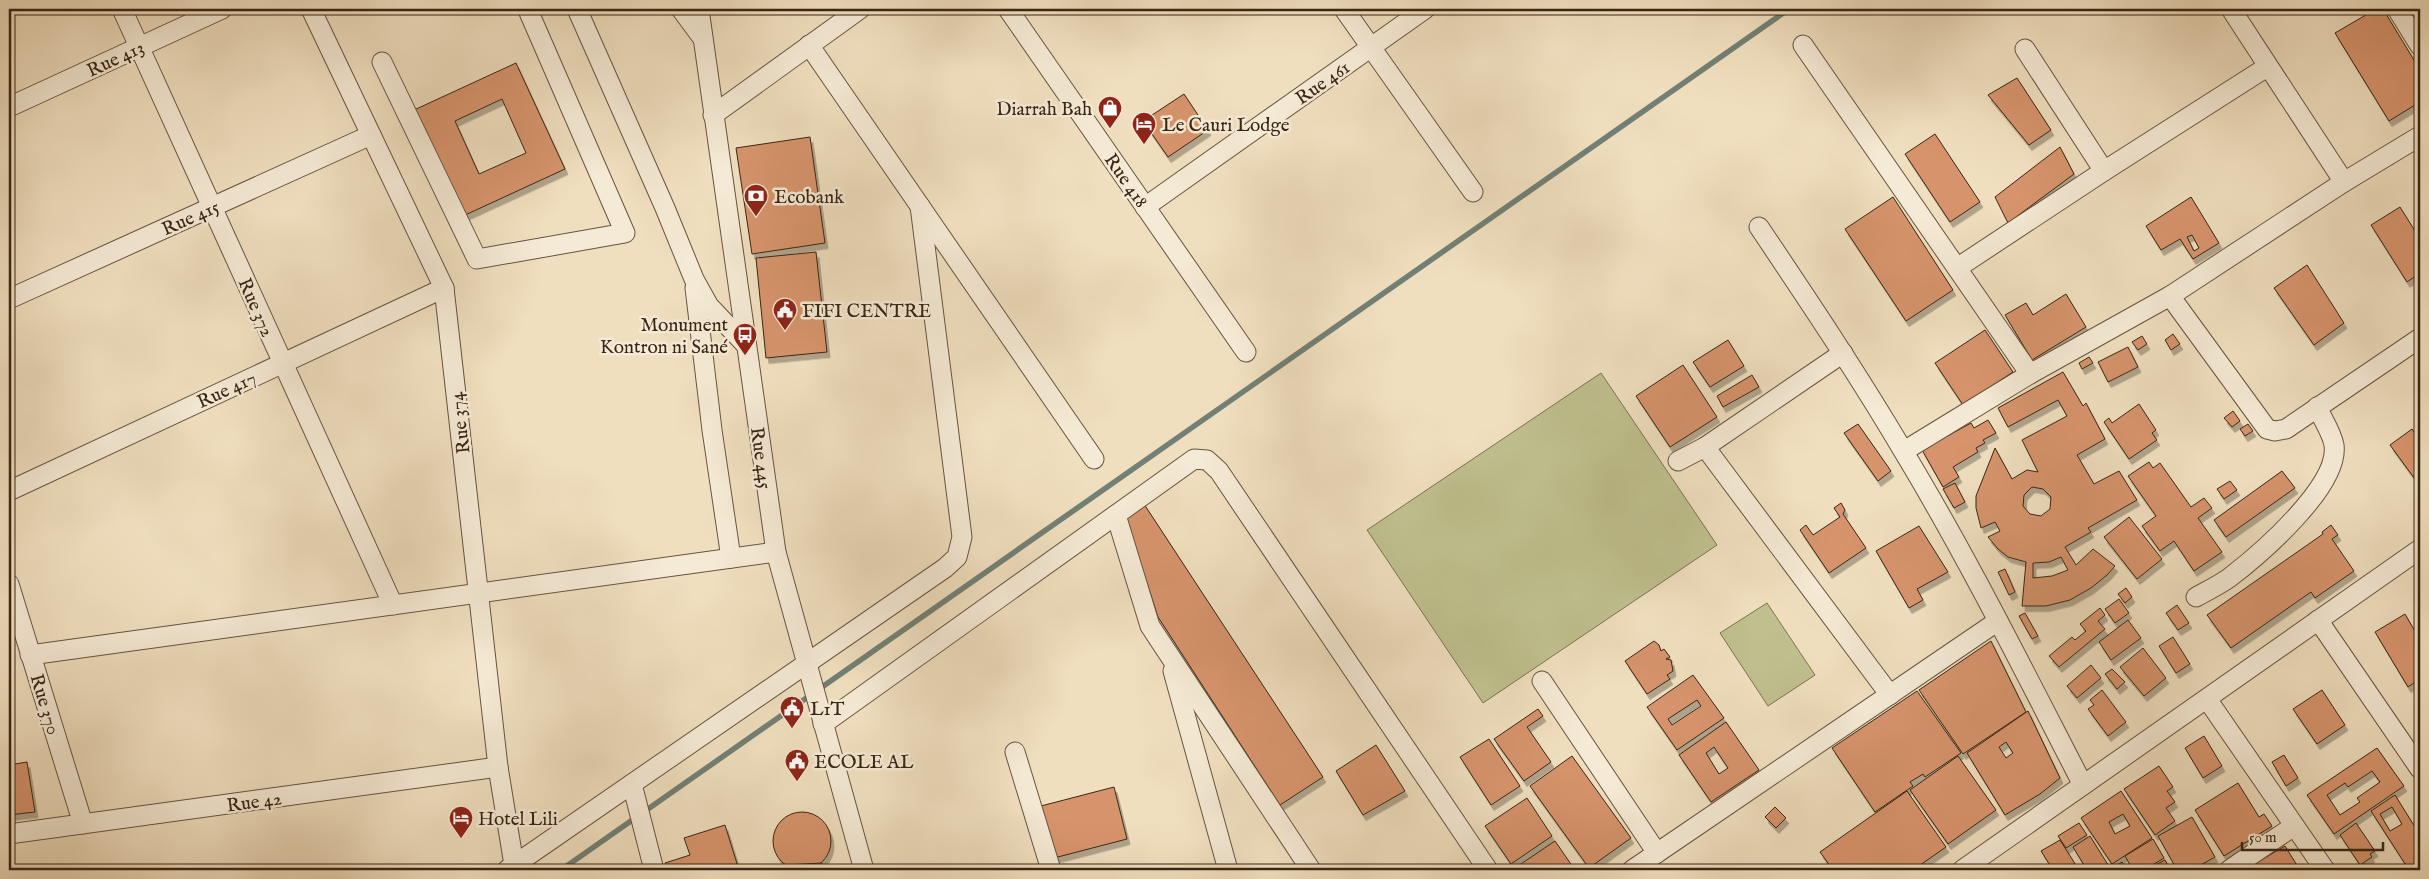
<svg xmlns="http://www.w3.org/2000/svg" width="2429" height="879" font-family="'IM FELL English',serif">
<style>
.green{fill:#bfc08e;stroke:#7c7252}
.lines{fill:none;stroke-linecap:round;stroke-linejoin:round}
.stream{stroke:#738075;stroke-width:5.5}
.building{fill:#d7946c;stroke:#382515;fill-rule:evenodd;filter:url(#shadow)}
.minor-casing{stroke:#665440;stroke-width:21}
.minor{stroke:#f5ead5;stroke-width:19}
.labels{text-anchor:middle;stroke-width:5;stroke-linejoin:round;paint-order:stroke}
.street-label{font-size:19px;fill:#382515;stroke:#f5ead5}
.poi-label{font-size:19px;fill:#382515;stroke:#f5ead5;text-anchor:start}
</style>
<defs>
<filter id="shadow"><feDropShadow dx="3" dy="5.5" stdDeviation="0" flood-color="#0004"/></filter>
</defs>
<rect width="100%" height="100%" fill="#f0dfbf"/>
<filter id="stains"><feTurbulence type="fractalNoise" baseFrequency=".004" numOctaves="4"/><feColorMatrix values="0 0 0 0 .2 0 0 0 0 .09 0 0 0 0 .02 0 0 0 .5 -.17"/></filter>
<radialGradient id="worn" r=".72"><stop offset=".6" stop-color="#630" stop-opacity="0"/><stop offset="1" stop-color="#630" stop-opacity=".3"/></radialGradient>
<!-- green -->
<g class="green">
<path d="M1601,373L1717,545L1483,703L1367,530Z"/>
<path d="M1767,603L1815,675L1768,706L1720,633Z"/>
</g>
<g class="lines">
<!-- stream -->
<path class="stream" d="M561,870L1789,9"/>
</g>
<!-- building -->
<g class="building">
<path d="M2376,9H2383L2420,70V102L2389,121L2335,33Z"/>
<path d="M516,63L565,169L463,216L414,110ZM502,99L526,153L479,174L455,121Z"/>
<path d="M2017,78L2051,130L2029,145L1988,95Z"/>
<path d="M1184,94L1208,130L1168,157L1143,121Z"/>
<path d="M1935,134L1980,202L1950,222L1905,154Z"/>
<path d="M810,137L825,243L752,254L736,148Z"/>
<path d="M2060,147L2074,174L2008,223L1995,197Z"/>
<path d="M1893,197L1953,290L1906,321L1845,229Z"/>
<path d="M2191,197L2219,243L2193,259L2180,239L2161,250L2146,226ZM2192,235L2199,248L2194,251L2187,237Z"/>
<path d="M2400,207L2420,239V273L2407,282L2371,225Z"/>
<path d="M816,252L827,352L766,358L756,258Z"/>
<path d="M2307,265L2344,323L2314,345L2274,288Z"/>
<path d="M2066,294L2086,327L2032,360L2005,315L2026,303L2033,315Z"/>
<path d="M1985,330L2013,372L1963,405L1935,363Z"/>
<path d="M2173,334L2180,344L2171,350L2165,340Z"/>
<path d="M2142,336L2147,344L2138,350L2132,342Z"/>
<path d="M1728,340L1744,366L1710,387L1693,362Z"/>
<path d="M2128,347L2138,367L2108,382L2098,362Z"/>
<path d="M2089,357L2093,363L2082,369L2079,363Z"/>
<path d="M1683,365L1717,417L1670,447L1636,396Z"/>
<path d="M2063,372L2083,406L2086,403L2105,439L2077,455L2094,484L2119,471L2137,500L2088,528L2091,532L2065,547L2076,565L2093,549L2115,566L2107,575L2091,588L2070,600L2046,606H2022L2026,562L2008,557L1998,549L1988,537L2000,531L1995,522L1981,528L1976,508V496L1995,448L2012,479L2027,470L2038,472L2022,440L2067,416L2058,400L2008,427L1998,408ZM2032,487L2043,489L2051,497L2050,509L2041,516L2030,514L2023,506L2024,495ZM2061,557L2068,570L2052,576L2033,578V563L2049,562Z"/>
<path d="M1752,375L1759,387L1723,407L1717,396Z"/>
<path d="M2139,404L2156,430L2152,433L2157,440L2129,459L2104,422L2109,418L2112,423Z"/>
<path d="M2233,411L2240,421L2232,427L2224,418Z"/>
<path d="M1988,420L1996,433L1983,440L1985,443L1976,448L1978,452L1953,467L1959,477L1943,487L1922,450L1971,423L1974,428Z"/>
<path d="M1858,424L1891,471L1878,481L1844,433Z"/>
<path d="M2248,424L2253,431L2245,436L2240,429Z"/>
<path d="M2412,429L2420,441V486L2390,445Z"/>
<path d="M2149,462L2153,468L2160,463L2191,507L2204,498L2212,508L2198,518L2222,552L2194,571L2174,541L2160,551L2142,526L2156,516L2128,476Z"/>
<path d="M2282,471L2295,488L2226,537L2214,520Z"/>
<path d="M2230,481L2237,490L2224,499L2217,489Z"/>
<path d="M1955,483L1965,502L1954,508L1943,489Z"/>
<path d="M1841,503L1845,510L1843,514L1866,548L1829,573L1800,530L1806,525L1813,535L1840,517L1834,508Z"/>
<path d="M1144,504L1323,777L1280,805L1158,617L1125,516Z"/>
<path d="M2129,517L2162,559L2137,579L2104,537Z"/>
<path d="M2331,525L2338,535L2332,539L2354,571L2315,598L2311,592L2231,648L2207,615L2323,534L2322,532Z"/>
<path d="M1919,526L1948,572L1917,589L1923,600L1909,608L1876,551Z"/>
<path d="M2005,569L2015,592L2009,595L1998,572Z"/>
<path d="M2126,588L2132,597L2125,603L2118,594Z"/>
<path d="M2119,599L2129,613L2115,623L2105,609Z"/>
<path d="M2177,605L2189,623L2178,630L2166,613Z"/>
<path d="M2100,608L2105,615L2098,621L2105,629L2059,667L2049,656L2072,637L2075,640L2086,631L2080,624Z"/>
<path d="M2025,613L2038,636L2032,639L2019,616Z"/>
<path d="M2405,614L2420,640V679L2408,687L2375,632Z"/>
<path d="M2128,620L2141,638L2111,660L2099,642Z"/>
<path d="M2173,637L2190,664L2176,673L2159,646Z"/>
<path d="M1654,641L1659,645L1661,651L1664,649L1670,657L1666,659L1671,660L1673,671L1667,675L1670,679L1647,694L1625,661Z"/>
<path d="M1991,641L2026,712L1963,754L1919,690Z"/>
<path d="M2143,648L2166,678L2144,696L2120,667Z"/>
<path d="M2091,665L2101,678L2077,698L2067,686Z"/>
<path d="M2112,669L2125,682L2117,689L2105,674Z"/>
<path d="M1693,675L1724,718L1677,750L1647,707ZM1697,700L1701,706L1672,725L1668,719Z"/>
<path d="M2102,690L2126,722L2108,736L2088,709L2094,705L2090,700Z"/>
<path d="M2322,690L2345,725L2317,744L2293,709Z"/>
<path d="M1917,691L1961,753L1925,777L1923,774L1910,782L1913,786L1875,812L1832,748Z"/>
<path d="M1538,709L1543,716L1527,727L1551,762L1524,781L1494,739Z"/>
<path d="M2028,711L2060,778L2040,794L2005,815L1967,753ZM2006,742L2013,753L2006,758L1999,747Z"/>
<path d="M1726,722L1759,770L1711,802L1679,755ZM1714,747L1728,768L1719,774L1706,753Z"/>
<path d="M2204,736L2222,766L2203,778L2185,748Z"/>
<path d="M1489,739L1520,786L1491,805L1460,757Z"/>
<path d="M1376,745L1405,791L1363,815L1336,771Z"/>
<path d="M2377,748L2404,786L2334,834L2307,795ZM2372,771L2380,782L2357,798L2360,802L2340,815L2327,795L2345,783L2348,787Z"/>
<path d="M2284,755L2298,778L2286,786L2272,762Z"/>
<path d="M1572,756L1631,838L1589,868L1530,786Z"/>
<path d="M1958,756L1996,810L1948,844L1910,790Z"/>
<path d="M27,762L35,812L9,815V765Z"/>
<path d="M2159,766L2173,787L2167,791L2175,802L2166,808L2175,821L2155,835L2124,789Z"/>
<path d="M2238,783L2259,817L2264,814L2272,826L2224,856L2195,810Z"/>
<path d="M1114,787L1127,839L1054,858L1041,806Z"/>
<path d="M1907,791L1946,847L1913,870H1833L1820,852Z"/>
<path d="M2121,791L2152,838L2112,864L2081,818ZM2123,814L2130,826L2115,834L2109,822Z"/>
<path d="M2395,795L2420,835V863L2409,870L2371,811ZM2392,807L2402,824L2390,831L2380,814Z"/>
<path d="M1527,798L1552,836L1511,864L1485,826Z"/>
<path d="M1775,807L1786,818L1776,828L1765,817Z"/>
<circle cx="802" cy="841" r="29"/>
<path d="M2192,817L2215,857L2192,870H2177L2158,836Z"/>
<path d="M2079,823L2087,835L2066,848L2058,836Z"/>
<path d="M2356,823L2375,851L2370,854L2372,857L2360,865L2340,835Z"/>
<path d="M725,825L739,870H667L665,863L690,855L684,838Z"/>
<path d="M2090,836L2110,868L2107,870H2087L2073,847Z"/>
<path d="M2153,839L2164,858L2144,870H2133L2125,856Z"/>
<path d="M2060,840L2079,870H2053L2041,851Z"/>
<path d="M1555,841L1575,870H1512Z"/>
<path d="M2285,846L2300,870H2261L2256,863Z"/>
<path d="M2165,860L2171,870H2146Z"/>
<path d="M2122,862L2127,870H2117L2114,867Z"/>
<path d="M822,863L826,870H782L784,865Z"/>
</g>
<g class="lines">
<defs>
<g id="minor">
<path d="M122,9L393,605"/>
<path d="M311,9L444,288L498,767L514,865"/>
<path d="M577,9L665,208L694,279L709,306L746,345"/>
<path d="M681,9L701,36"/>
<path d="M699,9L776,552L864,870"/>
<path d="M1008,9L1246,352"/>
<path d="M1344,9L1473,192"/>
<path d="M2231,9L2344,182"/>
<path d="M2397,9L2420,46"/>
<path d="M809,45L1094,459"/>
<path d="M1803,45L2030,374"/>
<path d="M2025,49L2104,171"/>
<path d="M382,62L477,259L625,233L528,10L530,9"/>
<path d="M9,107L222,9"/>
<path d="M713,115L860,9"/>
<path d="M1145,207L1425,9"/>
<path d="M1759,227C1808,300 1857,373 1902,449C1968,558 2025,673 2083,785"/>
<path d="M1957,268L2104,171L2267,67"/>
<path d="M695,288L712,430L731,558"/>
<path d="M2170,296L2267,429L2275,431L2286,429L2420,338"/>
<path d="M9,299L371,135"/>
<path d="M1705,447L1890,695"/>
<path d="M1904,451L2030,374L2170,296L2344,182L2420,136"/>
<path d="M1678,461L1705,447L1843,353"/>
<path d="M9,491L444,288"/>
<path d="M1116,515L1150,626L1311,870"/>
<path d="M9,584L83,824"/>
<path d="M2196,597C2207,591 2219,585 2229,578C2259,555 2340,486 2334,445C2332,433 2322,418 2317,407"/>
<path d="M2318,620L2420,769"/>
<path d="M30,655L776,552"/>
<path d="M1173,671L1228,870"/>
<path d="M1542,681L1657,853"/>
<path d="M2207,699L2325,870"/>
<path d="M823,724L1194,459L1207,460L1219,471L1488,870"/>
<path d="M1015,752L1051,870"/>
<path d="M632,784L654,870"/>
<path d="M9,834L498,767"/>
<path d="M507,870L945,568L957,557L962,537L920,206"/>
<path d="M1632,870L1998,621"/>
<path d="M1962,870L2420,549"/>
<path d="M2229,870L2294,826"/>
</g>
</defs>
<!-- minor casing -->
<use href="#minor" class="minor-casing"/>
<!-- minor -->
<use href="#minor" class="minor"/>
</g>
<!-- icons -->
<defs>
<symbol id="shop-pin" viewBox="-11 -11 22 30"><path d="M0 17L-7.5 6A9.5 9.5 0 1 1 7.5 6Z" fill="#8f2418" stroke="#f5ead5"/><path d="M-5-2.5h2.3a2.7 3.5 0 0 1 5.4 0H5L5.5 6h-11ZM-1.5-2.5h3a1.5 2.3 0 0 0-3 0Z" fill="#fff"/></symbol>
<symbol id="hotel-pin" viewBox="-11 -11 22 30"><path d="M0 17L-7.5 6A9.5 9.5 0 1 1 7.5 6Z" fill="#8f2418" stroke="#f5ead5"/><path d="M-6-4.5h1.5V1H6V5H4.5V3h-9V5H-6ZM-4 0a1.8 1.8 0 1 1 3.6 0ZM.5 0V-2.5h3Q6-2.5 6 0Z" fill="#fff"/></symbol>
<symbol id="bank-pin" viewBox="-11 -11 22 30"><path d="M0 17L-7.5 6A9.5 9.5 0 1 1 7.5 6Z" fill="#8f2418" stroke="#f5ead5"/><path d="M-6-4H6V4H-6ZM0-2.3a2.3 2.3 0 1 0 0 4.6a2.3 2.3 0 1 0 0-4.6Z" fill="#fff"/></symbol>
<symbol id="civic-pin" viewBox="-11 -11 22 30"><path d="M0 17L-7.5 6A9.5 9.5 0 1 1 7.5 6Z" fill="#8f2418" stroke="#f5ead5"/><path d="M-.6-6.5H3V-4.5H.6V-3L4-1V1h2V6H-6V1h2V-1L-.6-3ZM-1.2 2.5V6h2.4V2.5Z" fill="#fff"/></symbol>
<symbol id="bus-pin" viewBox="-11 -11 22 30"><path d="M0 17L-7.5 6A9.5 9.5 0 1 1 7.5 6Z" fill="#8f2418" stroke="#f5ead5"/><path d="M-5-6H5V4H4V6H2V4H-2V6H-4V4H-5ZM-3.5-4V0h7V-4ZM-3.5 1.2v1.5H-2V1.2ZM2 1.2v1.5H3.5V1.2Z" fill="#fff"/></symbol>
</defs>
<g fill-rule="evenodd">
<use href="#shop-pin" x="1096" y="94" width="28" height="38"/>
<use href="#hotel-pin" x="1130" y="110" width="28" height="38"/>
<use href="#bank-pin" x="742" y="182" width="28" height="38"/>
<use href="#civic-pin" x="771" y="296" width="28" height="38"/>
<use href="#bus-pin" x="731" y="321" width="28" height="38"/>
<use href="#civic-pin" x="778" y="694" width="28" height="38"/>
<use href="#civic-pin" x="783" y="747" width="28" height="38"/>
<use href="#hotel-pin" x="447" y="804" width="28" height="38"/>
</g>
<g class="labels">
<!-- street labels -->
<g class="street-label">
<text transform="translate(115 58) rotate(-25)" y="7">Rue 413</text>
<text transform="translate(1322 82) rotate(-35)" y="7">Rue 461</text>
<text transform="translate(1127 180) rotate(55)" y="7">Rue 418</text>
<text transform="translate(190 217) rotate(-24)" y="7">Rue 415</text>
<text transform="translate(257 307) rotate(66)" y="7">Rue 372</text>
<text transform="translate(226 389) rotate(-25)" y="7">Rue 417</text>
<text transform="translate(459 423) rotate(-97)" y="7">Rue 374</text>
<text transform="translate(762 458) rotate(82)" y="7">Rue 445</text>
<text transform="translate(46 704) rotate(73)" y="7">Rue 370</text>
<text transform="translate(254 801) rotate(-8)" y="7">Rue 42</text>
</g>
<!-- poi labels -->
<g class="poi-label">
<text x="1092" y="115" text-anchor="end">Diarrah Bah</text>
<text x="1162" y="131">Le Cauri Lodge</text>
<text x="774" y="203">Ecobank</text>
<text x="802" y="317">FIFI CENTRE</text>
<text x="728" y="331" text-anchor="end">Monument<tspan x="728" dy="22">Kontron ni Sané</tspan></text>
<text x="810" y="715">L1T</text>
<text x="814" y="768">ECOLE AL</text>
<text x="478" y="825">Hotel Lili</text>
</g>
</g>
<!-- margin -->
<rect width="2429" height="879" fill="none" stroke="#f0dfbf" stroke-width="30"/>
<rect x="10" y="10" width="2409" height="859" fill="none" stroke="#382515" stroke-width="2.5"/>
<rect x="15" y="15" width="2399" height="849" fill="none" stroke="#382515"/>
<!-- scale -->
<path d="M2242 842v8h141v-8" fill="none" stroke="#382515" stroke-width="2.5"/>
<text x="2249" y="842" font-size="15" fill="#382515" stroke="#f5ead5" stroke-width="4" paint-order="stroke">50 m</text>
<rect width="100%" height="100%" filter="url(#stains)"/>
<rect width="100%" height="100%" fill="url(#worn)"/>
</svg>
